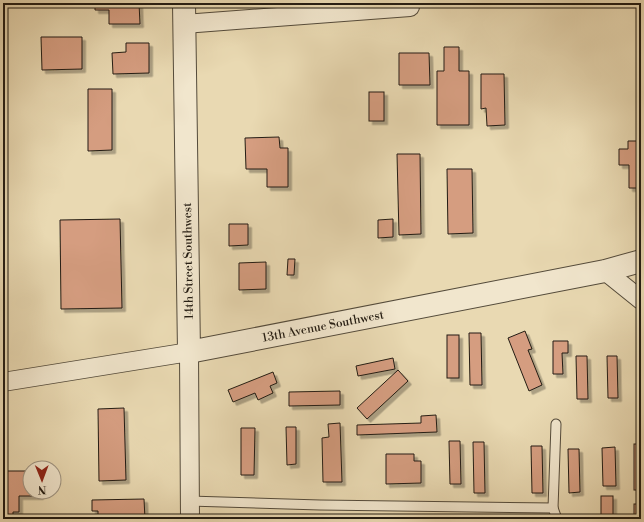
<svg xmlns="http://www.w3.org/2000/svg" width="644" height="522" font-family="'Libre Bodoni',serif">
<style>
.building{fill:#d59d80;stroke:#231c13;filter:url(#shadow)}
.lines{fill:none;stroke-linecap:round;stroke-linejoin:round}
.service-casing{stroke:#544b3b;stroke-width:11}
.minor-casing{stroke:#544b3b;stroke-width:20}
.tertiary-casing{stroke:#544b3b;stroke-width:24}
.service{stroke:#f1e6cd;stroke-width:9}
.minor{stroke:#f1e6cd;stroke-width:18}
.tertiary{stroke:#f1e6cd;stroke-width:22}
.labels{text-anchor:middle;stroke-width:4;stroke-linejoin:round;paint-order:stroke}
.street-label{font-size:12px;fill:#231c13;stroke:#f1e6cd}
</style>
<defs>
<filter id="shadow"><feDropShadow dx="3.5" dy="3.5" stdDeviation="0" flood-color="#0004"/></filter>
</defs>
<rect width="100%" height="100%" fill="#e9d9b2"/>
<filter id="stains"><feTurbulence type="fractalNoise" baseFrequency=".005" numOctaves="4"/><feColorMatrix values="0 0 0 0 .2 0 0 0 0 .09 0 0 0 0 .02 0 0 0 .5 -.17"/></filter>
<radialGradient id="worn" r=".72"><stop offset=".6" stop-color="#630" stop-opacity="0"/><stop offset="1" stop-color="#630" stop-opacity=".3"/></radialGradient>
<!-- building -->
<g class="building">
<path d="M95,3H139L140,24H109V10H95Z"/>
<path d="M41,37H82V69L42,70Z"/>
<path d="M126,43H149V73L113,74L112,53L126,52Z"/>
<path d="M444,47H459V71H469V125H437V71H444Z"/>
<path d="M399,53H429L430,85H399Z"/>
<path d="M481,74H504L505,125L487,126L486,108L481,109Z"/>
<path d="M88,89H112V150L88,151Z"/>
<rect x="369" y="92" width="15" height="29"/>
<path d="M279,137L280,148H288V187H267V169H246L245,138Z"/>
<path d="M628,141H641V188H629V165H619V149H628Z"/>
<path d="M397,154H420L421,234L399,235Z"/>
<path d="M447,169H472L473,233L448,234Z"/>
<path d="M120,219L122,308L61,309L60,220Z"/>
<path d="M393,219V237L378,238V220Z"/>
<path d="M229,224H248V245L229,246Z"/>
<path d="M288,259H295L294,275H287Z"/>
<path d="M266,262V289L239,290V263Z"/>
<path d="M525,331L532,349L528,350L542,385L529,391L508,338Z"/>
<path d="M469,333H481L482,385H470Z"/>
<rect x="447" y="335" width="12" height="43"/>
<path d="M553,341H568V353H562L563,374H553Z"/>
<path d="M576,356H587L588,399H577Z"/>
<path d="M607,356H617L618,398H608Z"/>
<path d="M393,358L395,369L358,376L356,366Z"/>
<rect x="637" y="359" width="4" height="44"/>
<path d="M398,370L408,381L367,419L357,408Z"/>
<path d="M273,372L277,383L270,386L273,393L258,400L255,393L233,402L228,390Z"/>
<path d="M340,391V405L289,406V392Z"/>
<path d="M124,408L126,480L99,481L98,409Z"/>
<path d="M436,415L437,432L357,435V425L421,423V416Z"/>
<path d="M340,423L342,482H323L322,438L329,437L328,424Z"/>
<path d="M286,427H296V464L287,465Z"/>
<path d="M241,428H255L254,475H241Z"/>
<path d="M449,441H460L461,484H450Z"/>
<path d="M473,442H484L485,493H474Z"/>
<rect x="634" y="444" width="7" height="46"/>
<path d="M531,446H542L543,493H532Z"/>
<path d="M615,447L616,486H603L602,448Z"/>
<path d="M568,449H579L580,492L569,493Z"/>
<path d="M386,454H414V461H421V483L386,484Z"/>
<path d="M3,471H30V492H40V496H19V512H13V519H3Z"/>
<rect x="601" y="496" width="12" height="23"/>
<path d="M144,499L145,519H98V511H92V500Z"/>
<rect x="634" y="504" width="7" height="15"/>
</g>
<g class="lines">
<defs>
<g id="service">
<path d="M189,501L320,505L553,508L557,519"/>
<path d="M553,508L556,424"/>
</g>
<g id="minor">
<path d="M184,24L410,7"/>
<path d="M605,271L641,300"/>
<path d="M3,382L189,352L190,519"/>
</g>
<path id="tertiary" d="M184,3L189,352L605,271L641,261"/>
</defs>
<!-- service casing -->
<use href="#service" class="service-casing"/>
<!-- minor casing -->
<use href="#minor" class="minor-casing"/>
<!-- tertiary casing -->
<use href="#tertiary" class="tertiary-casing"/>
<!-- service -->
<use href="#service" class="service"/>
<!-- minor -->
<use href="#minor" class="minor"/>
<!-- tertiary -->
<use href="#tertiary" class="tertiary"/>
</g>
<g class="labels">
<!-- street labels -->
<g class="street-label">
<text transform="translate(188 261) rotate(-91)" y="4">14th Street Southwest</text>
<text transform="translate(323 326) rotate(-11)" y="4">13th Avenue Southwest</text>
</g>
</g>
<!-- margin -->
<rect width="644" height="522" fill="none" stroke="#e9d9b2" stroke-width="16"/>
<rect x="4" y="4" width="636" height="514" fill="none" stroke="#231c13" stroke-width="2"/>
<rect x="8" y="8" width="628" height="506" fill="none" stroke="#231c13"/>
<!-- north arrow -->
<g transform="translate(42 480) rotate(179)"><circle r="19" fill="#f1e6cd" stroke="#9f9583"/>
<path d="M0-3L7 15L0 10L-7 15Z" fill="#8f2418"/>
<text y="-6" font-size="11" font-weight="bold" text-anchor="middle" fill="#231c13">N</text>
</g>
<rect width="100%" height="100%" filter="url(#stains)"/>
<rect width="100%" height="100%" fill="url(#worn)"/>
</svg>
